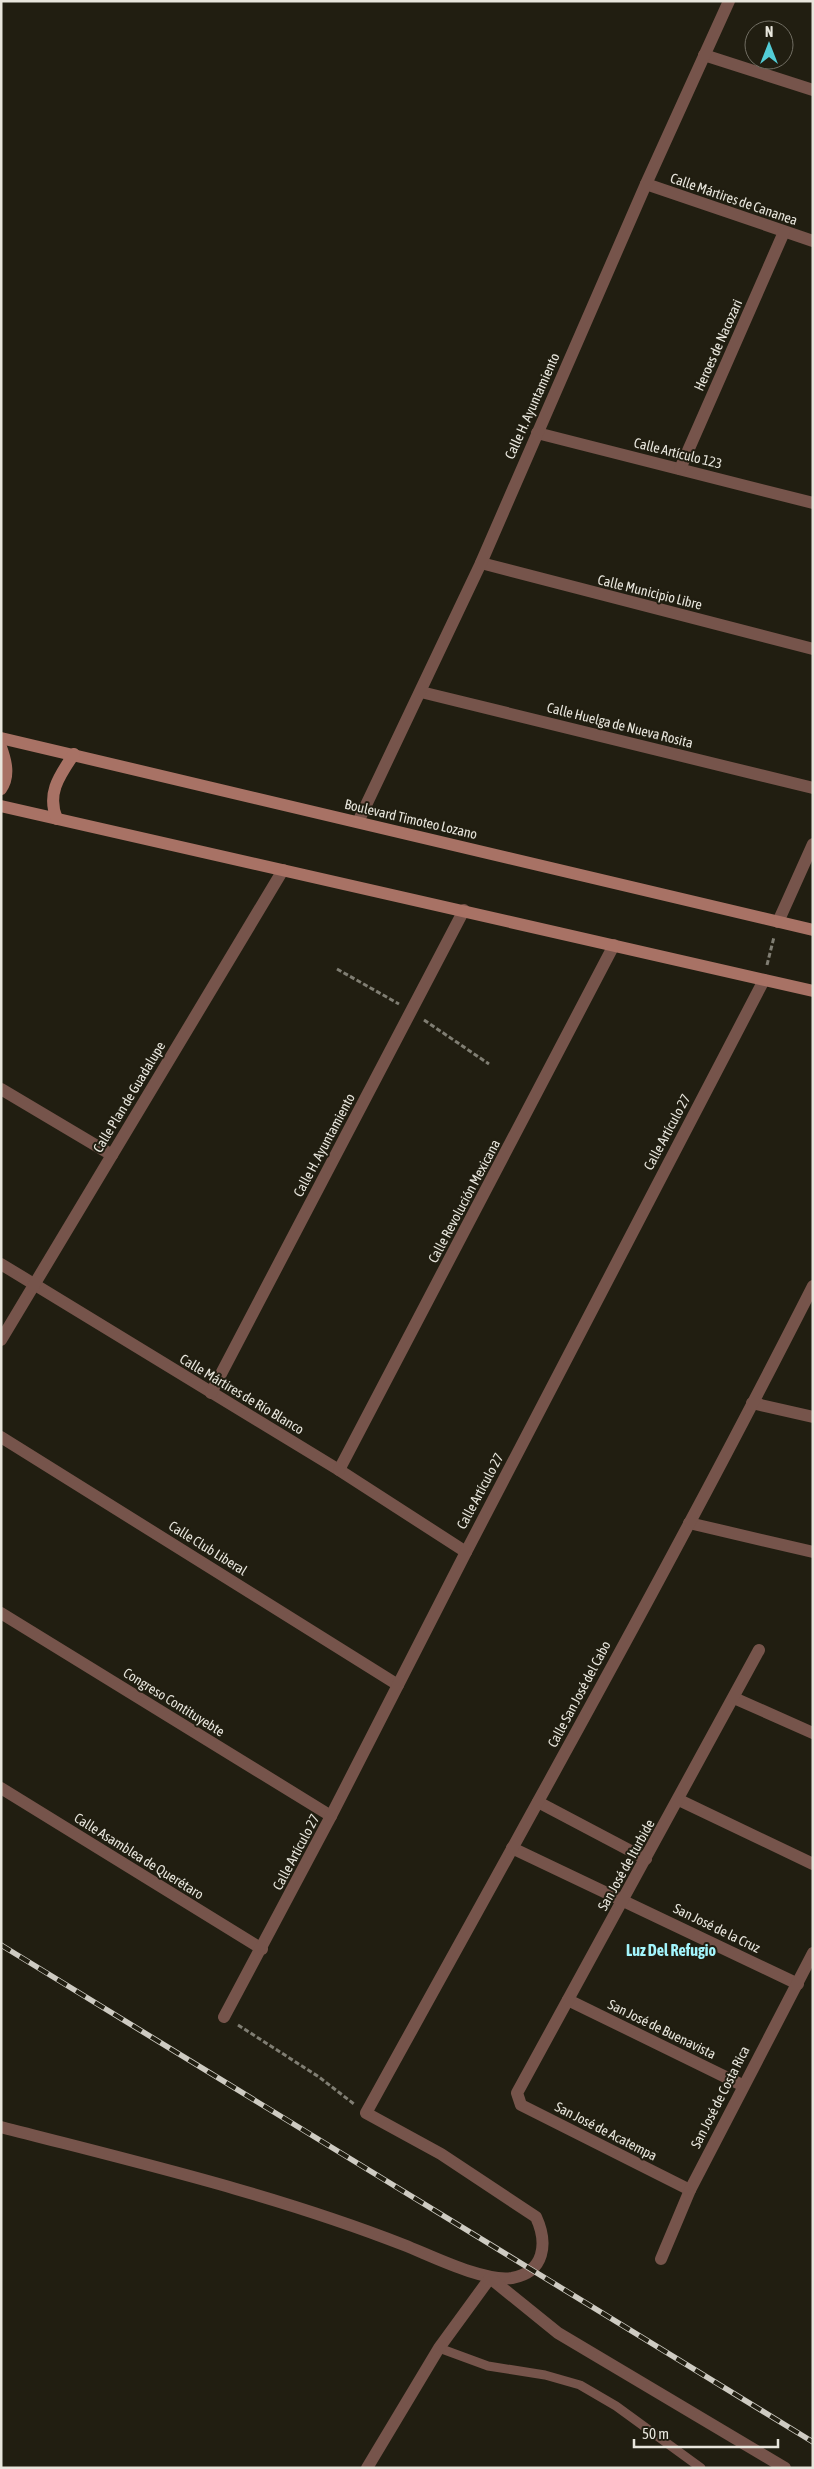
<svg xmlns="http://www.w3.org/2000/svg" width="814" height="2469" font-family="'Asap Condensed',sans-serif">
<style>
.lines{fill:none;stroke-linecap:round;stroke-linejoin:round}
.path{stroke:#807e73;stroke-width:3;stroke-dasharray:5 2.5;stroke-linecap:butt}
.lane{stroke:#76544b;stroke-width:9}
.street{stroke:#76544b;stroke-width:12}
.secondary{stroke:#a87265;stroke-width:12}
.rail-casing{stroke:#cecbc2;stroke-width:5.5}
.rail{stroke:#211e11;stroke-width:4;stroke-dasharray:11;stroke-linecap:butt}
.labels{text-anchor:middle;stroke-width:4;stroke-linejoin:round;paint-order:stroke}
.street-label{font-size:14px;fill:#e8e6dd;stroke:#211e11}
.quarter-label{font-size:16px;font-weight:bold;fill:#a3f5fc;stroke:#211e11}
</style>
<rect width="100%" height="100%" fill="#211e11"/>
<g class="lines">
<!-- path -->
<g class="path">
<path d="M767,965L774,937"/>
<path d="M337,969L399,1004"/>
<path d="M424,1020L489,1064"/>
<path d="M238,2025L319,2077L354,2104"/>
</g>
<!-- lane -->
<path class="lane" d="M439,2348L488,2366L545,2375L580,2385L616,2406L701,2468"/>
<!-- street -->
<g class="street">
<path d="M704,55L813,90"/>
<path d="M646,184L813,241"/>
<path d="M537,433L813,503"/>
<path d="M680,469L784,232"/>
<path d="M481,563L813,649"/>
<path d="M421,692L813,788"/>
<path d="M358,822L481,563L646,184L729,1"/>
<path d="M778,922L813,844"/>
<path d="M1,1089L112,1155"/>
<path d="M1,1264L339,1470L466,1552"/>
<path d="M1,1340L283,870"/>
<path d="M211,1393L464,910"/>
<path d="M752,1403L813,1417"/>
<path d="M1,1437L398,1685"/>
<path d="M339,1470L614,945"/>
<path d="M689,1523L813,1552"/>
<path d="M1,1613L331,1816"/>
<path d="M734,1698L813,1733"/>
<path d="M1,1788L262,1949"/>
<path d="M679,1800L813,1864"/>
<path d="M538,1802L646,1859"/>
<path d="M512,1848L798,1984"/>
<path d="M568,2000L742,2085"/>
<path d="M224,2017L331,1816L466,1552L764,980"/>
<path d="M1,2127C136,2162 274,2194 404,2245C432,2256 483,2282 512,2278C545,2272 548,2243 536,2217L441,2154L366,2113C517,1839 671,1566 813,1286"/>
<path d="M690,2190L521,2105L517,2093L759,1650"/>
<path d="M661,2259L690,2190L813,1953"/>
<path d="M367,2468L439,2348L490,2278L558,2333L785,2468"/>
</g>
<!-- secondary -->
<g class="secondary">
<path d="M1,738L813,930"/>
<path d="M1,747C6,761 10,776 1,789"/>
<path d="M1,806L813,991"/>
<path d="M57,819C46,793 60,775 74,754"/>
</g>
<defs>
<path id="rail" d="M1,1945L813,2442"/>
</defs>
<!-- rail casing -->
<use href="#rail" class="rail-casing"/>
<!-- rail -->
<use href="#rail" class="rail"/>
</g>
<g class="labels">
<!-- street labels -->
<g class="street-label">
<text transform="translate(734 199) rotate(19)" y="5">Calle Mártires de Cananea</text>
<text transform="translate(718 345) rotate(-66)" y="5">Heroes de Nacozari</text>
<text transform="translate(532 406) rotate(-66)" y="5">Calle H. Ayuntamiento</text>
<text transform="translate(678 453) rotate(14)" y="5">Calle Artículo 123</text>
<text transform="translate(650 592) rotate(14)" y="5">Calle Municipio Libre</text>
<text transform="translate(620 725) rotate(14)" y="5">Calle Huelga de Nueva Rosita</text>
<text transform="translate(411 819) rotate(13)" y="5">Boulevard Timoteo Lozano</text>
<text transform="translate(129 1097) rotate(-59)" y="5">Calle Plan de Guadalupe</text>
<text transform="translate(667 1132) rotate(-62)" y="5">Calle Artículo 27</text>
<text transform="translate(324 1145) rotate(-62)" y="5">Calle H. Ayuntamiento</text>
<text transform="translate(464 1201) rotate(-62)" y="5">Calle Revolución Mexicana</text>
<text transform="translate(242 1394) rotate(31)" y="5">Calle Mártires de Río Blanco</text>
<text transform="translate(480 1491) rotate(-62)" y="5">Calle Artículo 27</text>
<text transform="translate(208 1548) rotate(32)" y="5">Calle Club Liberal</text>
<text transform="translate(579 1694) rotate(-62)" y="5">Calle San José del Cabo</text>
<text transform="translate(174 1702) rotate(32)" y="5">Congreso Contituyebte</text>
<text transform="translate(296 1852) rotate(-62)" y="5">Calle Artículo 27</text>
<text transform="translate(139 1856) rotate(32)" y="5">Calle Asamblea de Querétaro</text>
<text transform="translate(626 1865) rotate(-61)" y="5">San José de Iturbide</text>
<text transform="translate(717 1928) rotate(26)" y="5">San José de la Cruz</text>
<text transform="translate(662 2029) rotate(26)" y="5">San José de Buenavista</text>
<text transform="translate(720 2097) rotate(-63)" y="5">San José de Costa Rica</text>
<text transform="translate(606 2131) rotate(27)" y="5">San José de Acatempa</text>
</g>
<!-- quarter labels -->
<g class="quarter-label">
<text x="671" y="1956">Luz Del Refugio</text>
</g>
</g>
<!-- border -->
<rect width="814" height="2469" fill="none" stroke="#e8e6dd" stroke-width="5"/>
<!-- north arrow -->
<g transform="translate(769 45)"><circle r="24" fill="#211e11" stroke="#716e63"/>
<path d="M0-4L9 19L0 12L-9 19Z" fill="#52ccd6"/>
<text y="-8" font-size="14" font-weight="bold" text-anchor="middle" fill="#e8e6dd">N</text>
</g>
<!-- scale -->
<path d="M634 2439v8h144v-8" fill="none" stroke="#e8e6dd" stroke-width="2.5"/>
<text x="642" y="2439" font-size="15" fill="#e8e6dd" stroke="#211e11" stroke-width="4" paint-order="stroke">50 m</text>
</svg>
